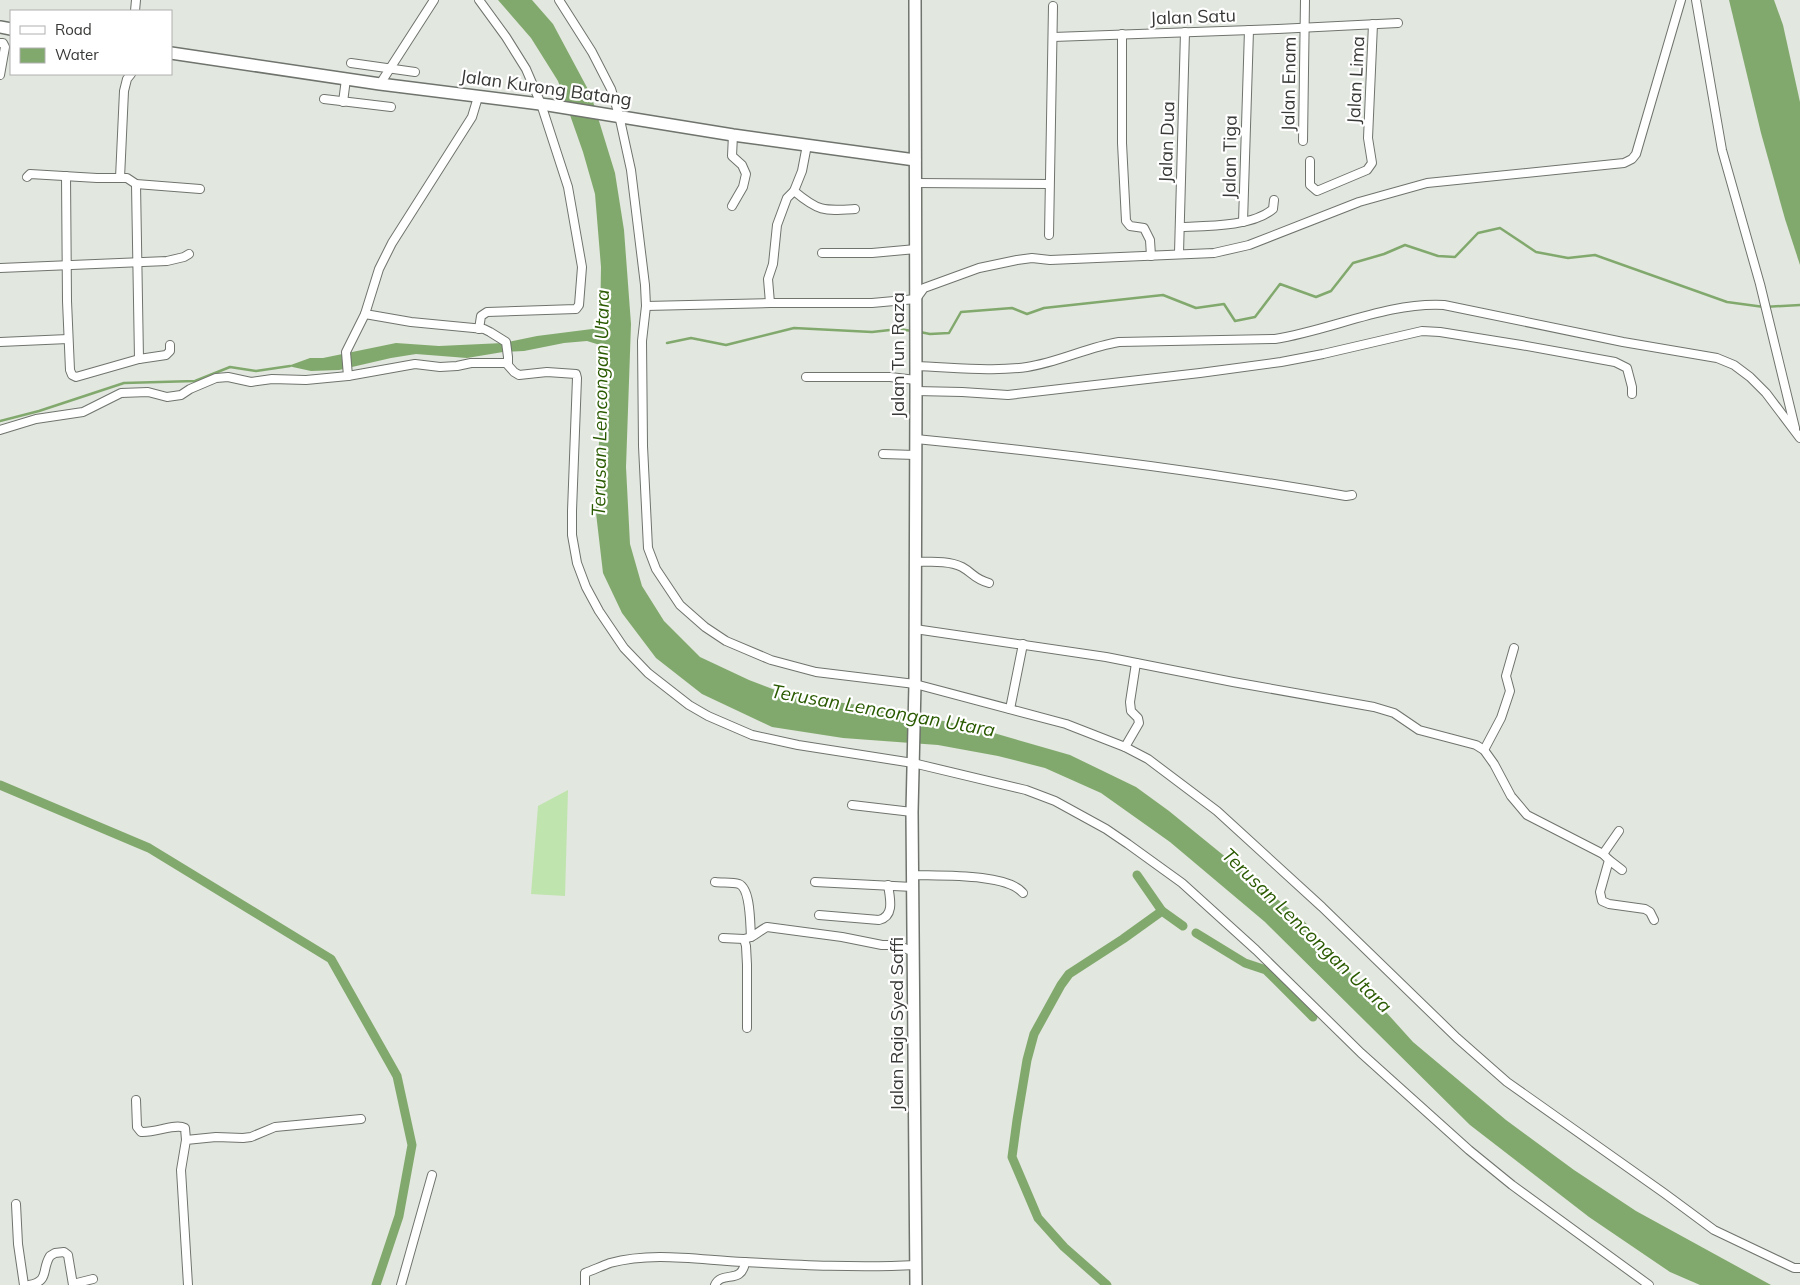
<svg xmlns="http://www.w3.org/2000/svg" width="1800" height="1285" font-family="Mulish,sans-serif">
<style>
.green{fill:#c0e4ae}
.water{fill:#82a96d}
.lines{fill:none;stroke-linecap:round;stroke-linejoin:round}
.stream{stroke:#82a96d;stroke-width:2.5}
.canal{stroke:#82a96d;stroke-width:9}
.street-casing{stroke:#6f746d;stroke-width:10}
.secondary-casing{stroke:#6f746d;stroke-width:14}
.street{stroke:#fff;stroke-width:8}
.secondary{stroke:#fff;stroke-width:11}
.labels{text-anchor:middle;stroke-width:4.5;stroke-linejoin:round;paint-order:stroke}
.street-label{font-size:18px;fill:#373936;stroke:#fff}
.water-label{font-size:19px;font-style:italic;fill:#2a5a00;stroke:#fff}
</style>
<rect width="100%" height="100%" fill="#e2e7df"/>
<!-- green -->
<path class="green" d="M568,790L565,896L531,894L538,806Z"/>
<!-- water -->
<g class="water">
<path d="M498,0H532L553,24L591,95L615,173L624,230L631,324L626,467L630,544L642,586L664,621L700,657L749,680L791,696L888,709L980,729L1070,755L1136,787L1169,811L1303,920L1413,1042L1506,1120L1574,1170L1636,1211L1771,1285H1700L1670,1272L1589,1217L1470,1125L1265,922L1170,842L1101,793L1045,768L998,756L938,745L843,738L772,727L702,694L656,658L622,613L603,573L596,513L600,418V345L587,341L564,343L524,351L503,352L467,358L416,354L391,358L339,370L311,371L288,366L310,358H323L396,343L439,346L503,343L537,336L600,328L601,267L595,194L583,152L558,81L531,38Z"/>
<path d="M1729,0H1774L1783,25L1800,102V265L1785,219L1761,133Z"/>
</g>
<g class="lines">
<!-- stream -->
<g class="stream">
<path d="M920,332L930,334L949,333L961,312L1012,308L1027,314L1044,308L1163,295L1196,308L1224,304L1235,321L1255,317L1280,284L1316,297L1331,291L1353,263L1384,254L1405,245L1438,256L1455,257L1478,233L1500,228L1536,252L1568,258L1595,255L1727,302L1764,307L1800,305"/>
<path d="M667,343L691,338L726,345L794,328L872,332L899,329L912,331"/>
<path d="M0,421L39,411L124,383L195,381L230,367L256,371L290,366"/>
</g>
<!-- canal -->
<g class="canal">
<path d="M0,785L149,848L331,959L397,1076L412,1145L399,1216L376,1285"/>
<path d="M1137,875L1162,911"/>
<path d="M1196,933L1245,963L1266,970L1313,1017"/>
<path d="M1107,1285L1064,1247L1038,1218L1012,1157L1017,1120L1027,1060L1034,1034L1061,985L1069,974L1123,939L1162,911L1183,926"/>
</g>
<defs>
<g id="street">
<path d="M559,0L592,52L611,89L619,115L631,170L645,285L646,306L642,341L643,446L648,548L656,569L680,605L705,627L726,641L771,660L816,672L915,684L1066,724L1125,747L1148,759L1217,811L1322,907L1457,1038L1507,1082L1664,1193L1714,1230L1794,1268H1800"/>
<path d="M1696,0L1722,150L1760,284L1795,428"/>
<path d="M135,11L136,0"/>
<path d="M1122,34V143L1126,221L1130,226L1144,228L1150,240L1151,256"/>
<path d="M1053,37L1278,29L1398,23"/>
<path d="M0,43H3L5,47L0,75"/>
<path d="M351,63L415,72"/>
<path d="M380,84L434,0"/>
<path d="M478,97L472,117L392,243L379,269L365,314L411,322L484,329L490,332L506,342L508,357V364"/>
<path d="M324,99L391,107"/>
<path d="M343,102L346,79"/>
<path d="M1303,141L1305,0"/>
<path d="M807,145L802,171L794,191C819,212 824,211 855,209"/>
<path d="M1310,161V185L1317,191L1367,170L1372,163L1368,138L1373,24"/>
<path d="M66,176L67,301L70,370L72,375L76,377L139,359L166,355L170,351V345"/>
<path d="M27,177L30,174L97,178H127L136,184L200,189"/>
<path d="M120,178L124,91L127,79L131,74"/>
<path d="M916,183L1049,184"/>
<path d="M136,184L139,359"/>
<path d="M732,206L743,187L746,174L742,165L732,156L733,135"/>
<path d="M1243,222L1249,30"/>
<path d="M1180,227C1206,226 1252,227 1273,209L1274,200"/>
<path d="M1049,235L1053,6"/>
<path d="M822,253H872L916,249"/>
<path d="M1179,253L1185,32"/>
<path d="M0,268L167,261L184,257L189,254"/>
<path d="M770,303L768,279L773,264L777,225L787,198L794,191"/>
<path d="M646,306L770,303H872L916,299L924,288L979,268L1017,260L1032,258L1050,260L1214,253L1249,245L1359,202L1427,183L1624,163L1632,159L1636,154L1681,0"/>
<path d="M479,329L481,316L487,312L576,309L579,305L582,267L568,187L541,104L526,69L506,37L479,0"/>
<path d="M0,342L68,339"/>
<path d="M916,366C950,367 994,372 1027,367C1059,362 1088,347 1119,342L1275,339C1332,330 1387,302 1444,305L1623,342L1717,358L1734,365L1750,377L1766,393L1800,438"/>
<path d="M348,376L346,352L365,314"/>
<path d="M806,377H890L916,380"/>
<path d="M916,391L962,392L1008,395L1200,373L1281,362L1323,354L1422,331L1440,332L1521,345L1615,362L1627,368L1632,387V394"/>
<path d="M0,430L36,419L83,412L121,393L148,392L167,397L181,395L190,389L216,378L228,377L251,382L272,379L306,380L348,376L415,364L440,367L457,366L471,363H506L514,372L519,375L547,372L576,374L577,378L572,511V535L577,563L586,587L599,611L624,648L648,673L689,705L708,716L752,735L798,745L913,763L1026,790L1055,801L1106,829L1128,844L1182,883L1256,950L1361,1053L1469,1150L1512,1185L1649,1285"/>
<path d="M916,439C1060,453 1203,471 1346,496L1352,495"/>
<path d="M883,454L915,455"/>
<path d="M915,562C930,562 948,560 962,567C973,573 974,579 989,583"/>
<path d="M915,629L1106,657L1233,682L1374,707L1394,713L1419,730L1476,745L1484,750L1494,764L1511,796L1527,815L1603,854L1609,860L1600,892L1602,901L1609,904L1645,909L1650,912L1654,920"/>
<path d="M1010,709L1023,644"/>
<path d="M1125,747L1139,723L1138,718L1131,711L1130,702L1136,663"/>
<path d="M1484,750L1501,718L1510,691L1506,676L1514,648"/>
<path d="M852,805L912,812"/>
<path d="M1603,854L1619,831"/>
<path d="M1609,860L1622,870"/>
<path d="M913,875C938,876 1007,873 1023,893"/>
<path d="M715,882C722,883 732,882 739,884C751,889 750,925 751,937C757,934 762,929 767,927L842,937L882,945H897L914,952"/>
<path d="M815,882L913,887"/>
<path d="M819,915L879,920C895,916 890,898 888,885"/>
<path d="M723,938L744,939"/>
<path d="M747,1028V965L746,946L744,939L751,937"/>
<path d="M136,1100L137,1127L141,1132C156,1133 175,1123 185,1128L186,1140"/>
<path d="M16,1204L18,1244L24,1285"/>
<path d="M73,1284L93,1279"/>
<path d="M29,1285C50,1281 41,1270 50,1256L55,1253L64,1252L68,1255L73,1285"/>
<path d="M188,1285L181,1170L186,1140L216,1137L243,1138L251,1137L275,1127L361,1119"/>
<path d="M401,1285L432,1175"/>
<path d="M585,1285V1273C593,1270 602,1266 610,1263C653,1251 700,1260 744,1262C801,1265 858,1268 916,1265"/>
<path d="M715,1285C722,1270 742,1285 745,1262"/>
</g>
<g id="secondary">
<path d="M915,0L916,391L915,684L912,812L916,1285"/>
<path d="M0,27L11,29"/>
<path d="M171,53L380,84L548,105L733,135L915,160"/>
</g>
</defs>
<!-- street casing -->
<use href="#street" class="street-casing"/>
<!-- secondary casing -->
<use href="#secondary" class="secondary-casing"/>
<!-- street -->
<use href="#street" class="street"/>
<!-- secondary -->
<use href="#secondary" class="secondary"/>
</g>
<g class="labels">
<!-- street labels -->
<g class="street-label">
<text transform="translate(1193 17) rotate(-2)" y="6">Jalan Satu</text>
<text transform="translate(1356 80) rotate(-87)" y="6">Jalan Lima</text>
<text transform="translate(1289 84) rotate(-89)" y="6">Jalan Enam</text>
<text transform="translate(546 88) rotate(8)" y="6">Jalan Kurong Batang</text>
<text transform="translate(1167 142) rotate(-88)" y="6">Jalan Dua</text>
<text transform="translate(1230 157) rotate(-89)" y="6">Jalan Tiga</text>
<text transform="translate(898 355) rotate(-90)" y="6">Jalan Tun Raza</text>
<text transform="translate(897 1024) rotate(-90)" y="6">Jalan Raja Syed Saffi</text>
</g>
<!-- water labels -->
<g class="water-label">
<text transform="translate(600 403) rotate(-89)" y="7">Terusan Lencongan Utara</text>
<text transform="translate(883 710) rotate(10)" y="7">Terusan Lencongan Utara</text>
<text transform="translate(1307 930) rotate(44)" y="7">Terusan Lencongan Utara</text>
</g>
</g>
<!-- legend -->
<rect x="10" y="10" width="162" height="65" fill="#ffffff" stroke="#afb0af"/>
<rect x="20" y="26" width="25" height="8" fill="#ffffff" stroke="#afb0af"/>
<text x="55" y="35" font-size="15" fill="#373936">Road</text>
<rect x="20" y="48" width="25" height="15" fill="#82a96d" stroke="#afb0af"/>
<text x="55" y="60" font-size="15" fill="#373936">Water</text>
</svg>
